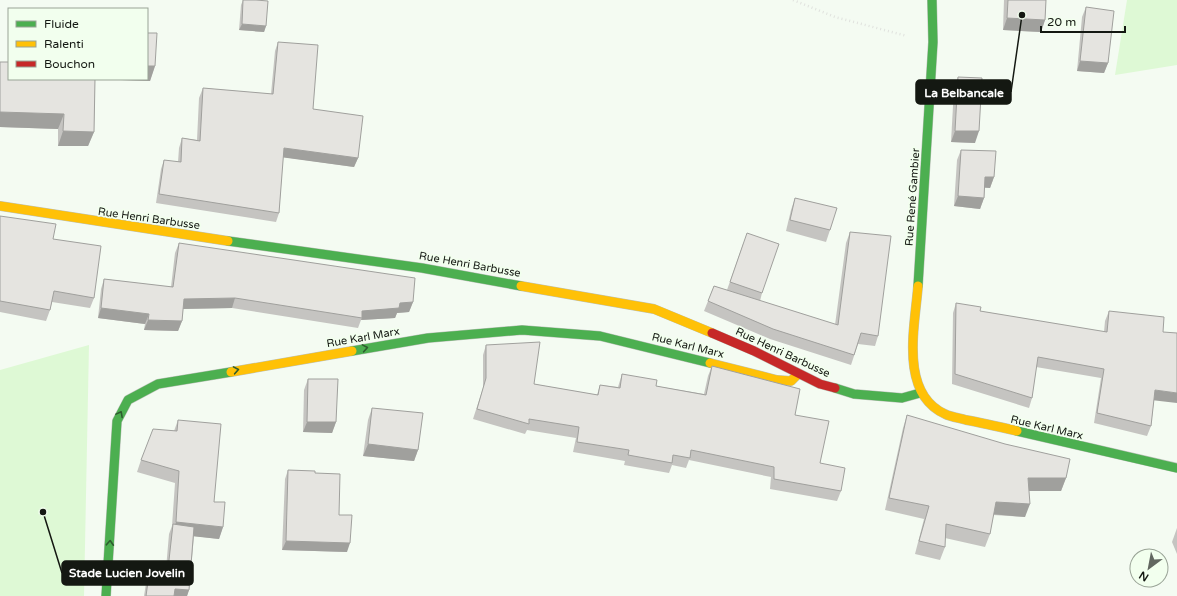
<svg xmlns="http://www.w3.org/2000/svg" width="1177" height="596" font-family="'Varela Round',sans-serif">
<style>
.green{fill:#def9d5}
.lines{fill:none;stroke-linecap:round;stroke-linejoin:round}
.fast-casing{stroke:#bbc0b9;stroke-width:10}
.slow-casing{stroke:#bbc0b9;stroke-width:10}
.jam-casing{stroke:#bbc0b9;stroke-width:10}
.path{stroke:#e0e2de;stroke-width:2.5;stroke-dasharray:1 3;stroke-linecap:butt}
.fast{stroke:#4caf50;stroke-width:9}
.slow{stroke:#ffc107;stroke-width:9}
.jam{stroke:#c62828;stroke-width:9}
.wall{fill:#c5c4c1}
.shaded-wall{fill:#a0a09d}
.building{fill:#e5e4e0;stroke:#a0a09d}
.oneway{stroke:#2d5c2e}
.labels{text-anchor:middle;stroke-width:3.5;stroke-linejoin:round;paint-order:stroke}
.street-label{font-size:11px;fill:#141812;stroke:#f2ffee}
.leader{fill:none;stroke:#141812;stroke-width:1.5}
.callout-dot{fill:#141812;stroke:#f2ffee;stroke-width:1.5}
.callout{fill:#141812;stroke:#141812;stroke-width:1.5}
.callout-label{font-size:12px;text-anchor:middle;font-weight:bold;fill:#fff}
</style>
<rect width="100%" height="100%" fill="#f4fbf2"/>
<!-- green -->
<g class="green">
<path d="M1127,0H1177V65L1115,75Z"/>
<path d="M89,345L84,596H0V370Z"/>
</g>
<g class="lines">
<defs>
<g id="fast">
<path d="M228,241L422,268L521,286"/>
<path d="M918,286L933,42L932,0"/>
<path d="M352,351L428,338L522,330L600,336L710,363"/>
<path d="M835,388L854,394L902,398L920,393"/>
<path d="M1017,431L1177,468"/>
<path d="M106,596L117,421L128,400L158,384L231,372"/>
</g>
<g id="slow">
<path d="M0,206L228,241"/>
<path d="M521,286L654,309L712,333"/>
<path d="M918,286C915,326 899,393 945,414C951,417 959,418 966,420C983,423 1000,427 1017,431"/>
<path d="M710,363L777,380L791,381L798,374"/>
<path d="M231,372L352,351"/>
</g>
<path id="jam" d="M712,333L754,351L820,384L835,388"/>
</defs>
<!-- fast casing -->
<use href="#fast" class="fast-casing"/>
<!-- slow casing -->
<use href="#slow" class="slow-casing"/>
<!-- jam casing -->
<use href="#jam" class="jam-casing"/>
<!-- path -->
<path class="path" d="M793,0L835,17L907,36"/>
<!-- fast -->
<use href="#fast" class="fast"/>
<!-- slow -->
<use href="#slow" class="slow"/>
<!-- jam -->
<use href="#jam" class="jam"/>
</g>
<!-- wall -->
<g class="wall">
<path d="M243,0H256L266,26L264,32L239,30L241,5Z"/>
<path d="M1004,0H1046L1045,20L1041,32L1003,30Z"/>
<path d="M1086,7L1108,63L1104,73L1077,71L1082,17Z"/>
<path d="M278,42L313,109L358,158L354,167L283,157L279,213L276,222L156,203L161,169L164,160L178,162L179,148L182,138L197,140L199,98L203,88L271,94L275,51Z"/>
<path d="M0,62L9,79H147L155,66L150,81L95,79L94,132L88,146H58V129L0,127Z"/>
<path d="M958,77L975,143L951,142L954,88Z"/>
<path d="M961,150L994,177L990,188H985L984,198L980,209L954,206L957,160Z"/>
<path d="M795,198L830,230L826,242L786,231L791,210Z"/>
<path d="M0,216L53,239L94,298L90,308L52,302L50,310L46,321L0,312Z"/>
<path d="M850,232L878,336L875,346L858,344L851,365L770,339L704,311L714,286L727,290L743,244L762,293L760,301L835,325L846,243Z"/>
<path d="M179,243L413,302L409,312L397,313L395,318L361,320L358,328L232,308L183,309L182,321L178,331L144,330L145,324L98,318L101,289L104,279L171,287L175,253Z"/>
<path d="M956,303L980,311L1104,332L1105,321L1109,311L1154,400L1151,426L1147,436L1094,423L1101,378L1036,367L1032,398L1029,408L952,384L953,313Z"/>
<path d="M486,345L534,384L597,395L600,385L618,387L622,374L656,386L704,394L708,376L712,366L795,415L820,463L841,491L837,501L770,489L771,477L689,460L686,468L672,465L669,473L624,465L625,461L573,452L576,438L527,430L525,434L473,419L483,388V355Z"/>
<path d="M308,379L336,422L332,433L303,432L304,390Z"/>
<path d="M372,408L418,450L414,461L363,456L368,420Z"/>
<path d="M907,415L1066,478L1061,491H1029L1025,517L993,515L990,534L985,547L945,538V547L940,560L915,554L924,519L885,510L903,428Z"/>
<path d="M178,420L214,502L223,527L219,539L194,536L189,590L187,596H144L147,577L150,567L166,569L169,534L172,526L175,483L137,472L141,460L174,431Z"/>
<path d="M288,470L315,473L339,515L347,552L282,550L285,479Z"/>
<path d="M1177,528V554L1172,542Z"/>
</g>
<!-- shaded-wall -->
<g class="shaded-wall">
<path d="M1007,18L1045,20L1041,32L1003,30Z"/>
<path d="M242,24L266,26L264,32L239,30Z"/>
<path d="M1080,61L1108,63L1104,73L1077,71Z"/>
<path d="M147,66H155L150,81L91,79H147Z"/>
<path d="M0,112L64,114L58,129L0,127Z"/>
<path d="M63,131L94,132L88,146H58Z"/>
<path d="M955,131H979L975,143L951,142Z"/>
<path d="M284,148L358,158L354,167L280,157Z"/>
<path d="M985,177H994L990,188L981,187Z"/>
<path d="M958,196L984,198L980,209L954,206Z"/>
<path d="M235,298L232,308L181,309L184,299Z"/>
<path d="M413,302L409,312L397,313L395,318L361,320L362,318V311L400,303Z"/>
<path d="M101,308L149,314L145,324L98,318Z"/>
<path d="M148,320L182,321L178,331L144,330Z"/>
<path d="M1155,390L1177,393V403L1151,400Z"/>
<path d="M307,422H336L332,433L303,432Z"/>
<path d="M368,444L418,450L414,461L363,456Z"/>
<path d="M1028,478H1066L1061,491H1023Z"/>
<path d="M996,502L1030,504L1025,517L991,514Z"/>
<path d="M176,522L223,527L219,539L172,534Z"/>
<path d="M286,541L350,543L347,552L282,550Z"/>
<path d="M175,589L189,590L187,596H172Z"/>
</g>
<!-- building -->
<g class="building">
<path d="M243,0H256L268,1L266,26L242,24Z"/>
<path d="M1008,0H1046L1045,20L1007,18Z"/>
<path d="M1086,7L1114,11L1108,63L1080,61Z"/>
<path d="M147,33H157L155,66H147Z"/>
<path d="M278,42L318,45L313,109L363,116L358,158L284,148L279,213L159,194L164,160L181,162L182,138L200,141L203,88L273,94Z"/>
<path d="M0,62H9V79H95L94,132L63,131L64,114L0,112Z"/>
<path d="M958,77L982,78L979,131H955Z"/>
<path d="M961,150L996,151L994,177H985L984,198L958,196Z"/>
<path d="M795,198L837,208L830,230L790,220Z"/>
<path d="M0,216L56,224L53,239L101,246L94,298L54,291L50,310L0,301Z"/>
<path d="M850,232L891,236L878,336L861,333L854,355L773,329L708,301L714,286L838,325Z"/>
<path d="M747,233L779,244L762,293L730,282Z"/>
<path d="M179,243L415,278L413,302L400,303L399,308L362,311V318L235,298L184,299L182,321L148,320L149,314L101,308L104,279L173,287Z"/>
<path d="M956,303L981,307L980,311L1107,332L1109,311L1164,317L1163,332L1177,333V393L1155,390L1151,426L1097,413L1104,369L1038,357L1032,398L955,374Z"/>
<path d="M540,342L534,384L598,395L600,385L620,388L622,374L657,380L656,386L706,395L712,366L800,389L795,415L829,421L820,463L845,468L841,491L774,479V467L691,450L690,458L673,455L672,463L628,455L629,450L577,442L579,427L529,419V424L477,409L486,378V345Z"/>
<path d="M308,379H338L336,422H307Z"/>
<path d="M372,408L423,413L418,450L368,444Z"/>
<path d="M907,415L1005,444L1070,459L1066,478H1028L1030,504L996,502L990,534L946,524L945,547L919,541L929,506L889,498Z"/>
<path d="M178,420L221,424L214,502H225L223,527L176,522L179,471L141,460L153,429L177,431Z"/>
<path d="M288,470L315,471V473L340,474L339,515H352L350,543L286,541Z"/>
<path d="M173,524L194,527L189,590L175,589L174,596H146L150,567L168,569Z"/>
</g>
<!-- one-way arrows -->
<defs><path id="oneway-chevron" d="M-2-3.5L2.5 0L-2 3.5" fill="none" stroke-width="1.6" stroke-linecap="round" stroke-linejoin="round"/></defs>
<g class="oneway">
<use href="#oneway-chevron" transform="translate(365 348) rotate(-10)"/>
<use href="#oneway-chevron" transform="translate(236 370) rotate(-10)"/>
<use href="#oneway-chevron" transform="translate(120 414) rotate(-62)"/>
<use href="#oneway-chevron" transform="translate(110 543) rotate(-87)"/>
</g>
<g class="labels">
<!-- street labels -->
<g class="street-label">
<text transform="translate(912 197) rotate(-86)" y="4">Rue René Gambier</text>
<text transform="translate(149 218) rotate(8)" y="4">Rue Henri Barbusse</text>
<text transform="translate(470 264) rotate(10)" y="4">Rue Henri Barbusse</text>
<text transform="translate(363 337) rotate(-10)" y="4">Rue Karl Marx</text>
<text transform="translate(688 345) rotate(14)" y="4">Rue Karl Marx</text>
<text transform="translate(783 352) rotate(25)" y="4">Rue Henri Barbusse</text>
<text transform="translate(1047 427) rotate(13)" y="4">Rue Karl Marx</text>
</g>
</g>
<!-- callouts -->
<path class="leader" d="M1022 15L1011 92M43 512L62 573"/>
<g class="callout-dot">
<circle cx="1022" cy="15" r="4"/>
<circle cx="43" cy="512" r="4"/>
</g>
<g class="callout">
<rect x="916" y="80" width="95" height="24" rx="4"/>
<rect x="62" y="561" width="131" height="24" rx="4"/>
</g>
<g class="callout-label">
<text x="964" y="97">La Belbancale</text>
<text x="127" y="577">Stade Lucien Jovelin</text>
</g>
<!-- legend -->
<rect x="8" y="8" width="140" height="72" fill="#f2ffee" stroke="#99a396"/>
<rect x="16" y="21" width="20" height="6" fill="#4caf50" stroke="#99a396"/>
<text x="44" y="28" font-size="12" fill="#141812">Fluide</text>
<rect x="16" y="41" width="20" height="6" fill="#ffc107" stroke="#99a396"/>
<text x="44" y="48" font-size="12" fill="#141812">Ralenti</text>
<rect x="16" y="61" width="20" height="6" fill="#c62828" stroke="#99a396"/>
<text x="44" y="68" font-size="12" fill="#141812">Bouchon</text>
<!-- north arrow -->
<g transform="translate(1149 568) rotate(212)"><circle r="19" fill="#f2ffee" stroke="#99a396"/>
<path d="M0-3L7 15L0 10L-7 15Z" fill="#626760"/>
<text y="-6" font-size="11" font-weight="bold" text-anchor="middle" fill="#141812">N</text>
</g>
<!-- scale -->
<path d="M1041 26v6h84v-6" fill="none" stroke="#141812" stroke-width="2"/>
<text x="1047" y="26" font-size="12" fill="#141812" stroke="#f2ffee" stroke-width="3" paint-order="stroke">20 m</text>
</svg>
